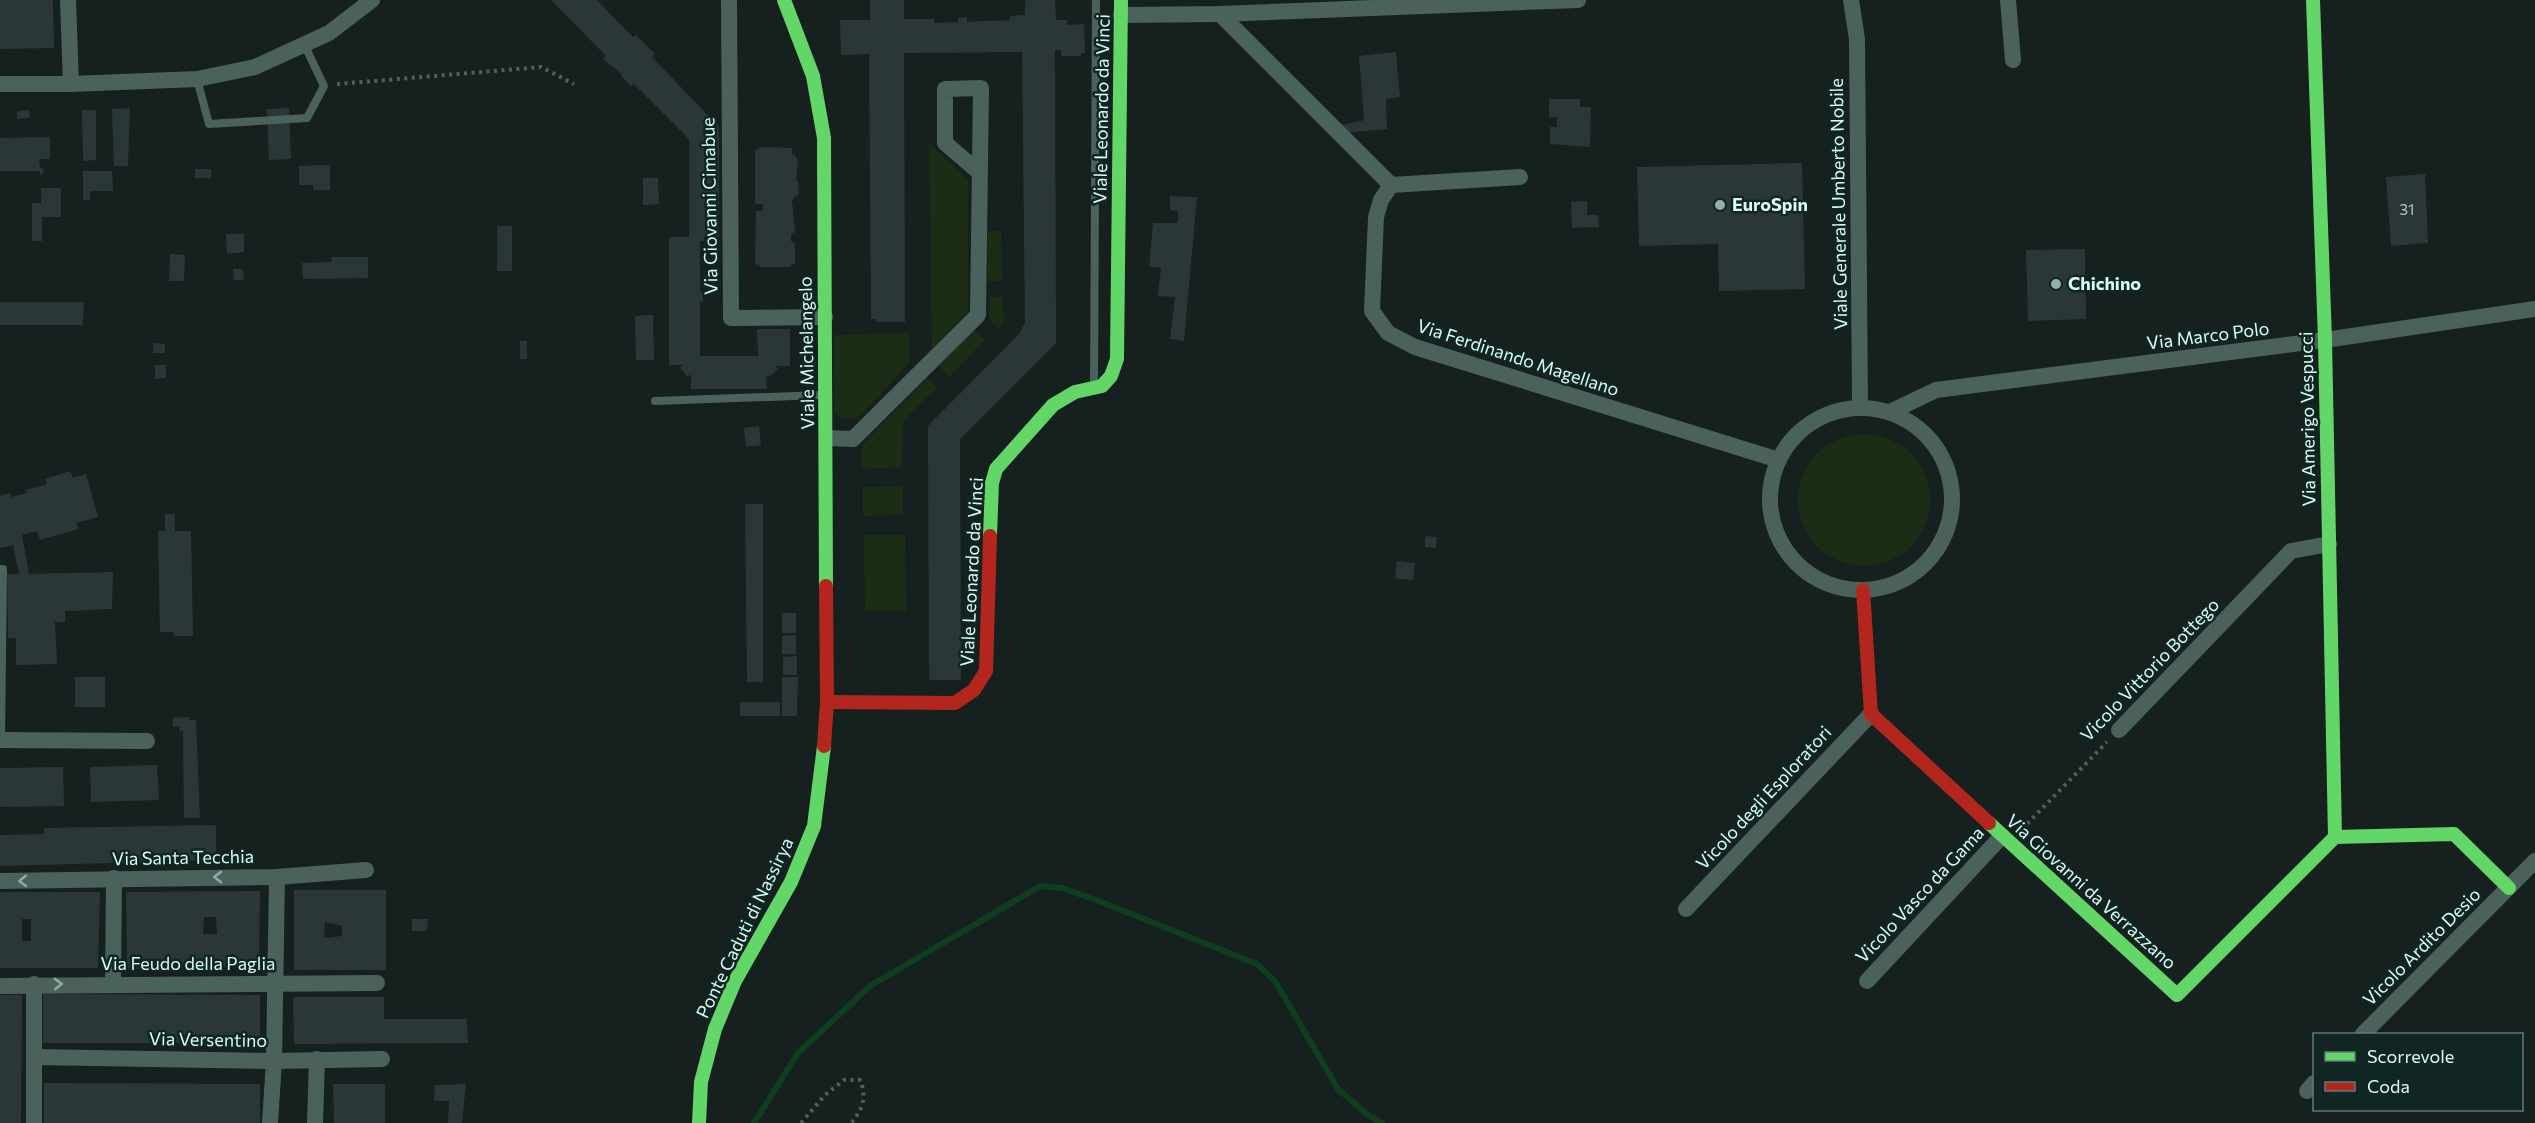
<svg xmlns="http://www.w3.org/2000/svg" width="2535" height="1123" font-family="Commissioner,sans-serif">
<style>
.green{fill:#1c2d15}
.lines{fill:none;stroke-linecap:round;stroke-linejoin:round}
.stream{stroke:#0f3e1f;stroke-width:6}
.building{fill:#2b3736;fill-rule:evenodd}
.path{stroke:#4e6354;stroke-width:4;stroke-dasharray:3 4.5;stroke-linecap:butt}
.lane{stroke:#4b615b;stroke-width:8}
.street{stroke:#4b615b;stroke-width:16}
.fast{stroke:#63d668;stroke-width:14}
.jam{stroke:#b3261e;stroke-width:14}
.oneway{stroke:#91aea8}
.poi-dot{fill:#93afaa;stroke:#112522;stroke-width:2}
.labels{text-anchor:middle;stroke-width:5;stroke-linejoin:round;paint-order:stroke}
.number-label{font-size:15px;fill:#accbc6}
.street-label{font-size:18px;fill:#d7fcf6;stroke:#112522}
.poi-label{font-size:18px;font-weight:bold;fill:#d7fcf6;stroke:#112522;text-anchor:start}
</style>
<rect width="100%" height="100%" fill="#16201e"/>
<!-- green -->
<g class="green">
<path d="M929,144L968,179V311L932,348Z"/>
<path d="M987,231H1001L1002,281H988Z"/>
<path d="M989,297H1003L1004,322L998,329L989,318Z"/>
<path d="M974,330L985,340L949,377L939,366Z"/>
<path d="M909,333L910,361L861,416L852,419H842L834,411V335Z"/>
<path d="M928,378L937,387L903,422L902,467L862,469V445Z"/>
<circle cx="1864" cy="500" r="66"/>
<path d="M903,486V515L863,516V487Z"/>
<path d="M864,535H905L906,611H865Z"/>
</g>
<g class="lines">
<!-- stream -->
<path class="stream" d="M754,1123L798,1053L870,986L1040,886L1062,888L1099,901L1257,964L1275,981L1338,1089L1368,1115L1382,1123"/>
</g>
<!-- building -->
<g class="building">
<path d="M0,0H53L54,48L0,49Z"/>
<path d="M551,0H597L633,37L636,35L655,54L652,57L719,127V237H704V241H700V292H703V302H700V356H758L757,329H790V366H775L778,369L769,377L766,375L767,389H691V374L688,377L680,368L683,365H669V237H689V139L634,84L631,86L621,76L622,74L603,59L606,56Z"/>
<path d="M870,0H904V19H934V23L958,22V18L967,17V22L1010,20V16L1025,15V0H1055L1056,20H1067V25L1084,24L1085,53H1081V56H1061V50H1055L1056,343L960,439L961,680H929L928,426L1020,333L1025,322L1022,52L904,53L905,322H876V319H871L869,54L841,55L840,20H870Z"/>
<path d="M1396,52L1400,97L1386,99L1387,129L1343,133L1342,125L1364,120L1359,56Z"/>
<path d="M1549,99H1580V107H1591L1590,147L1550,144V127H1557V117H1549Z"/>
<path d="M130,108L128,166H114L112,109Z"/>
<path d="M289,108L291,159L269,160L267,109Z"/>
<path d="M29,110L30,118L17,119V111Z"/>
<path d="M82,110H96V160L83,161Z"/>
<path d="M50,137V159H39L40,168L43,169V174L40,175V171H0V138Z"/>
<path d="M762,147L792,148V155H795L798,161L796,181H798L799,194L792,200L795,232L791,234V241L795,244V264H791L790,267H760V265L755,264L756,211H763V204H755V150Z"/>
<path d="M1802,163L1805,289L1719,291L1718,244L1639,246L1637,167Z"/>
<path d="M330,165V190H313V185H299V166Z"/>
<rect x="195" y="169" width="16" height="9"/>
<path d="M83,171H112L113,191H90V200H83Z"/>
<path d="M2425,174L2428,243L2391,246L2386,177Z"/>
<path d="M643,178H658L659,204L643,205Z"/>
<path d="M41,188H61V217H42V241H32V203H41Z"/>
<path d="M1170,196L1197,197L1184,341L1170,339L1175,297L1158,296L1161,268L1149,267L1153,223H1178V211L1170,210Z"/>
<path d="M1587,201V215H1598L1599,227L1572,228L1571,202Z"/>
<rect x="497" y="226" width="15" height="45"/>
<path d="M226,234H244V252L227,254Z"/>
<path d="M2085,249L2086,319L2028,321L2026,250Z"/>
<path d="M170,254L185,255L184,281H169Z"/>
<path d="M331,257H368V278L303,279L302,263L332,262Z"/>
<path d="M233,269H243L244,280H234Z"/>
<path d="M0,302H84L83,325H0Z"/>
<path d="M653,315L654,360H636L635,316Z"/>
<rect x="520" y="341" width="7" height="18"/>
<path d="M153,343L165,344V353H153Z"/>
<path d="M155,365H166V378L155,379Z"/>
<path d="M759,426L761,445L746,447L744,428Z"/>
<path d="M70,471L73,478L86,474L98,517L76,523L79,529L40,540L37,531L22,535L29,574L113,572L112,609L65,611V622H55L57,664L16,665V638H8L7,574H19L13,545L0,548V496L10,493L11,497L27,493L26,490L47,484L45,479Z"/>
<path d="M745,504H763V682H747Z"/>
<path d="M165,514H175V531H191L193,636H174L173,632H160L158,531H165Z"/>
<path d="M1425,536L1437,537L1436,548L1425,547Z"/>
<path d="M1397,561L1415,563L1413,580L1395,578Z"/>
<rect x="782" y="613" width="14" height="20"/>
<path d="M796,635V654H782V636Z"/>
<path d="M797,656V675H783V657Z"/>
<rect x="75" y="677" width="30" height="30"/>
<path d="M782,677H798L797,716H782Z"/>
<rect x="740" y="702" width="40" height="14"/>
<path d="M189,717V720H196L200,818H184L183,731H180L179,726L173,727V718Z"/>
<path d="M157,765L159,800L91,802L90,767Z"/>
<path d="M63,767L64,806L0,807V768Z"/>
<path d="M216,825V860L0,866V835L44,834V828Z"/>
<path d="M294,890H386V970H294ZM325,922L342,926V936L324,938Z"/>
<path d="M260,891L259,967L127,969L126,892ZM204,917H216L217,934H203Z"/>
<path d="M0,892H100L98,968H0ZM22,919H31V941H22Z"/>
<path d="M412,919H428L427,931H412Z"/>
<path d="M43,994L260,995V1043H43Z"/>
<path d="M0,995H22L21,1123H0Z"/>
<path d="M293,997H384V1019H467L468,1043L294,1044Z"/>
<path d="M44,1083L260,1084V1123H44Z"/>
<path d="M333,1084H385V1123H334Z"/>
<path d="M466,1084L462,1123H448L449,1101H434L435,1085Z"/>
</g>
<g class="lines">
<!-- path -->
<g class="path">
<path d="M337,84L541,67L574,84"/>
<path d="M2022,829L2107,742"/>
<path d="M801,1123L825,1095L844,1080H860C867,1097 863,1109 851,1123"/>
</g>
<!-- lane -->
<g class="lane">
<path d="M197,79L209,124L307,118L324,86L305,46"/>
<path d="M1094,387L1096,0"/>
<path d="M655,401L823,395"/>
<path d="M0,569H3L1,740"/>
</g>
<!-- street -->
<g class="street">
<path d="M68,0L71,84"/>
<path d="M729,0L731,318L825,317"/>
<path d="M1851,0L1857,39L1860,407"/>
<path d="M2008,0L2013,60"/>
<path d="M1220,14L1391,185L1381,200L1376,217L1372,311L1388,333L1415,347L1779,460"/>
<path d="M1121,15L1220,14L1578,0"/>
<path d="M0,84H71L197,79L255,67L329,33L372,0"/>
<path d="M1391,185L1520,177"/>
<circle cx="1861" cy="499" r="91"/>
<path d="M1890,412L1936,390L2325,340L2535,309"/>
<path d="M827,438L853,439L978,315L981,88L945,89V143L980,173"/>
<path d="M2119,730L2291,551L2329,544"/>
<path d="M0,740L147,741"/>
<path d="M0,881L277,877L366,870"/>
<path d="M1686,909L1871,714"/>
<path d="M1867,981L2002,836"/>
<path d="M113,983L114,878"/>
<path d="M0,986L377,983"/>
<path d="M2363,1034L2535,861"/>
<path d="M34,1057L274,1061L382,1059"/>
<path d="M2307,1091L2314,1083"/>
<path d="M34,1123V984"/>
<path d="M270,1123L274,1061L277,877"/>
<path d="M315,1123L317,1059"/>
</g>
<!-- fast -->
<g class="fast">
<path d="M784,0L813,76L824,138L826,586"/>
<path d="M2313,0L2325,340L2335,837"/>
<path d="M990,536L992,483L996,469L1053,405L1075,392L1102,386L1111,376L1117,359L1121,0"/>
<path d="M1989,823L2177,995L2335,837L2454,834L2509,888"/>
<path d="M699,1123L701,1082L715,1029L735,981L791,882L814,826L824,746"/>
</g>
<!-- jam -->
<g class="jam">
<path d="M1863,590L1871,714L1989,823"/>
<path d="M827,702L955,703L974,690L986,671L990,536"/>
<path d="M824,746L827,702L826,586"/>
</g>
</g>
<!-- one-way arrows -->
<defs><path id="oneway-chevron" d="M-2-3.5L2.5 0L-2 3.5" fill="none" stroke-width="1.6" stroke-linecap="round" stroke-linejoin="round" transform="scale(1.5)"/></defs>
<g class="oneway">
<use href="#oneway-chevron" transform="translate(218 877) rotate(180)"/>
<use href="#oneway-chevron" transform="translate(23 881) rotate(178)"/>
<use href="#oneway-chevron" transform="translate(58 984) rotate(-1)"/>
</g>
<!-- markers -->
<g class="poi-dot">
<circle cx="1720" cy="205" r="6"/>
<circle cx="2056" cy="284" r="6"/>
</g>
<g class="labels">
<!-- number labels -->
<g class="number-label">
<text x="2407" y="215">31</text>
</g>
<!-- street labels -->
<g class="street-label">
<text transform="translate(1102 109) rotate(-89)" y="6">Viale Leonardo da Vinci</text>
<text transform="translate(1839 204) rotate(-91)" y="6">Viale Generale Umberto Nobile</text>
<text transform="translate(710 206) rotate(-91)" y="6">Via Giovanni Cimabue</text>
<text transform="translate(2208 336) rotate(-7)" y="6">Via Marco Polo</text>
<text transform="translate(807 353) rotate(-91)" y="6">Viale Michelangelo</text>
<text transform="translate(1518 358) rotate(18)" y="6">Via Ferdinando Magellano</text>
<text transform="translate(2308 419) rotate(-91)" y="6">Via Amerigo Vespucci</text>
<text transform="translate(972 572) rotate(-87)" y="6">Viale Leonardo da Vinci</text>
<text transform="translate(2150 670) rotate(-46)" y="6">Vicolo Vittorio Bottego</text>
<text transform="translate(1764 798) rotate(-47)" y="6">Vicolo degli Esploratori</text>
<text transform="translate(183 858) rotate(-1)" y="6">Via Santa Tecchia</text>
<text transform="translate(2091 892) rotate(42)" y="6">Via Giovanni da Verrazzano</text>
<text transform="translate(1920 895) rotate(-47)" y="6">Vicolo Vasco da Gama</text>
<text transform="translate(745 928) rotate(-64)" y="6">Ponte Caduti di Nassirya</text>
<text transform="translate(2422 947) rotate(-45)" y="6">Vicolo Ardito Desio</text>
<text x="188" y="970">Via Feudo della Paglia</text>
<text transform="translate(208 1040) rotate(1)" y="6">Via Versentino</text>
</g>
<!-- poi labels -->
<g class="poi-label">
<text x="1732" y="211">EuroSpin</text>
<text x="2068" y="290">Chichino</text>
</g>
</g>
<!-- legend -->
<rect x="2313" y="1033" width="210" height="78" fill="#112522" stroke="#607b77" stroke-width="1.5"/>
<rect x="2325" y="1052" width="30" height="9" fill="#63d668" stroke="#607b77" stroke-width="1.5"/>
<text x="2367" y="1063" font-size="18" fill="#d7fcf6">Scorrevole</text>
<rect x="2325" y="1082" width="30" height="9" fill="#b3261e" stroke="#607b77" stroke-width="1.5"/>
<text x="2367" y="1093" font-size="18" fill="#d7fcf6">Coda</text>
</svg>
